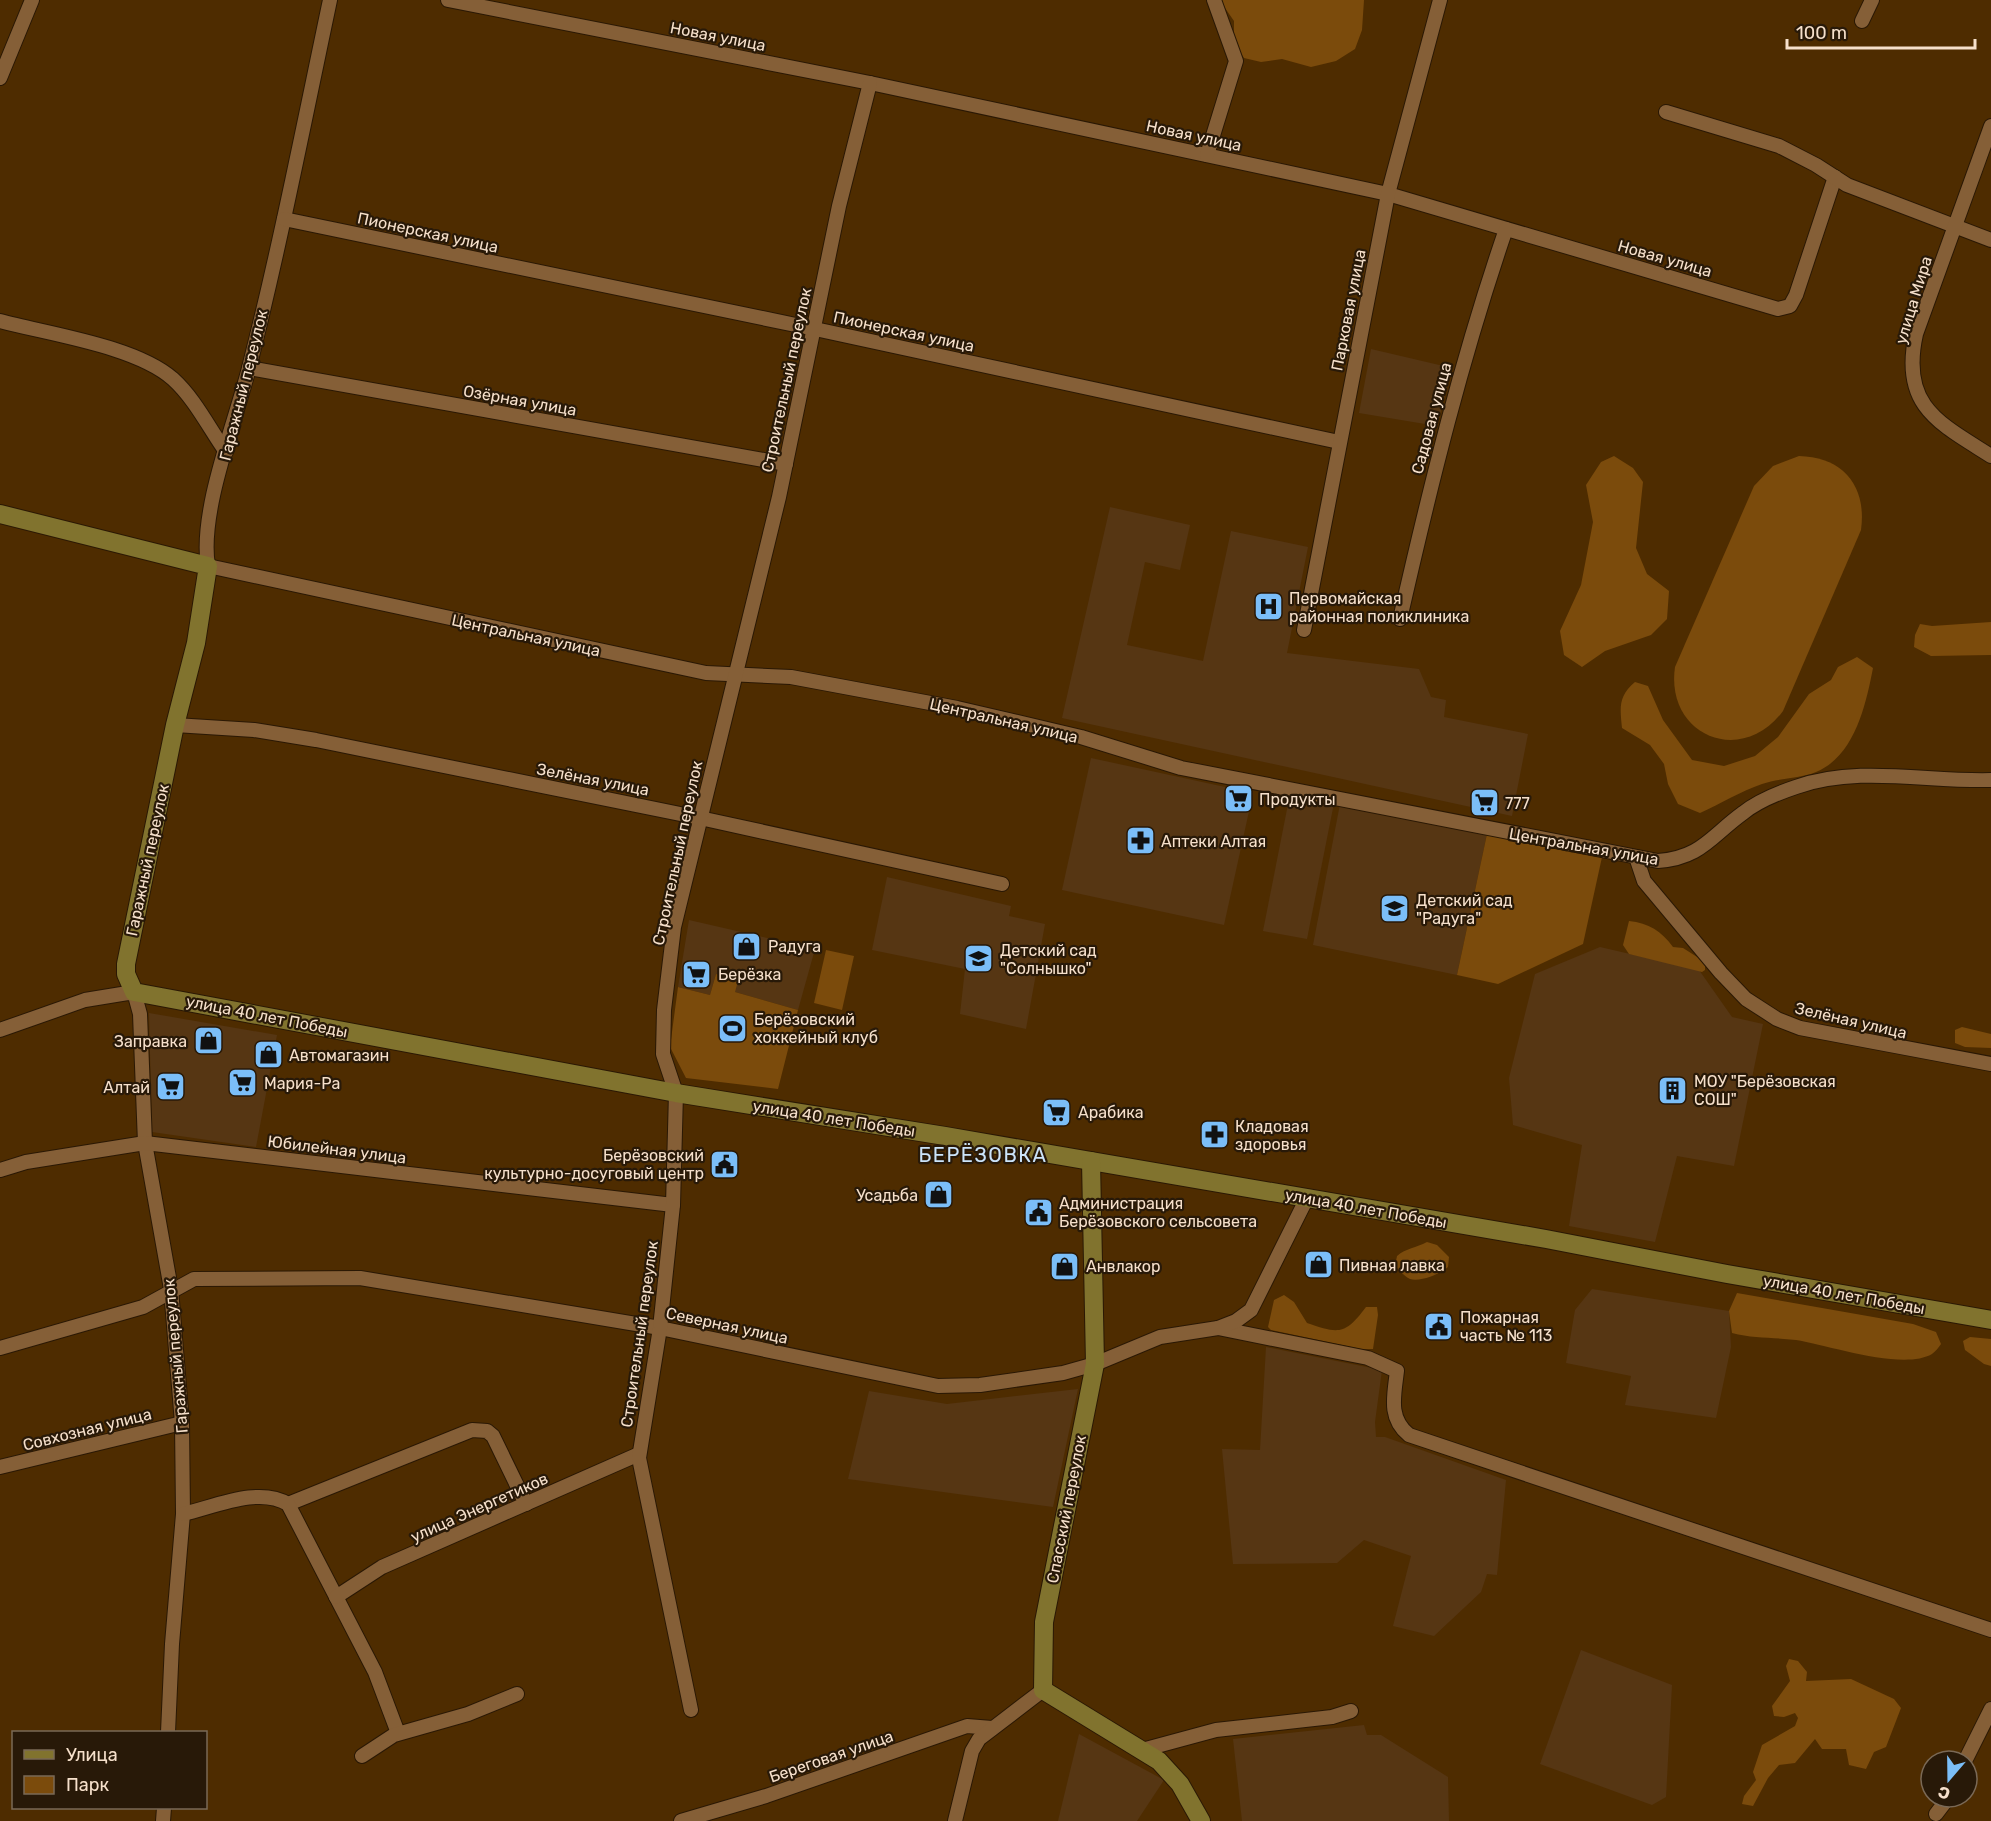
<svg xmlns="http://www.w3.org/2000/svg" width="1991" height="1821" font-family="Rubik,sans-serif">
<style>
.built{fill:#563613}
.green{fill:#7b4b0c}
.lines{fill:none;stroke-linecap:round;stroke-linejoin:round}
.street-casing{stroke:#2a1804;stroke-width:16}
.secondary-casing{stroke:#2a1804;stroke-width:20}
.street{stroke:#855f37;stroke-width:14}
.secondary{stroke:#81732e;stroke-width:18}
.labels{text-anchor:middle;stroke-width:4.5;stroke-linejoin:round;paint-order:stroke}
.street-label{font-size:16px;fill:#f6e0cb;stroke:#281908}
.poi-label{font-size:16px;fill:#f6e0cb;stroke:#281908;text-anchor:start}
.quarter-label{font-size:20px;letter-spacing:1.5px;fill:#cbe3f9;stroke:#281908}
</style>
<rect width="100%" height="100%" fill="#4e2c00"/>
<!-- built -->
<g class="built">
<path d="M1371,349L1452,368L1437,426L1359,413Z"/>
<path d="M1110,507L1190,525L1180,570L1145,562L1127,645L1203,661L1231,531L1308,547L1287,653L1419,669L1431,697L1446,700L1444,717L1528,734L1512,816L1062,718Z"/>
<path d="M1091,758L1253,793L1224,925L1062,890Z"/>
<path d="M1290,794L1334,803L1307,939L1263,931Z"/>
<path d="M1340,804L1487,834L1457,975L1313,945Z"/>
<path d="M887,877L1011,906L1009,916L1045,924L1026,1029L960,1014L965,969L872,950Z"/>
<path d="M689,920L815,949L798,1010L735,992L716,974L710,995L678,987Z"/>
<path d="M1600,947L1699,970L1732,1017L1763,1024L1734,1166L1677,1156L1655,1242L1569,1226L1582,1145L1513,1125L1509,1078L1535,974Z"/>
<path d="M149,1013L277,1035L256,1147L152,1132Z"/>
<path d="M1592,1289L1729,1311L1731,1347L1716,1418L1625,1405L1631,1376L1566,1363L1575,1310Z"/>
<path d="M1266,1347L1382,1370L1375,1422L1376,1437H1385L1506,1480L1497,1575L1487,1574L1481,1592L1434,1636L1393,1626L1411,1556L1364,1540L1337,1563L1233,1564L1222,1449L1260,1450Z"/>
<path d="M1078,1389L1053,1507L848,1479L869,1391L947,1404Z"/>
<path d="M1581,1650L1672,1685L1666,1797L1652,1805L1540,1764Z"/>
<path d="M1364,1725L1367,1735H1381L1448,1777L1449,1821H1242L1233,1739Z"/>
<path d="M1079,1734L1164,1780L1137,1821H1058Z"/>
</g>
<!-- green -->
<g class="green">
<path d="M1214,0H1364L1362,30L1355,49L1336,61L1311,67L1282,59L1261,62L1244,58L1234,43V21L1225,8Z"/>
<path d="M1614,456L1633,468L1643,482L1636,548L1647,574L1669,591L1667,619L1651,635L1605,651L1582,667L1564,655L1560,631L1581,585L1593,522L1586,485L1601,462Z"/>
<path d="M1799,456C1843,457 1867,486 1861,530L1783,711C1742,767 1665,736 1675,667L1754,486L1773,466Z"/>
<path d="M1991,622V655L1931,656L1914,647L1915,635L1920,624L1932,626Z"/>
<path d="M1857,657L1873,668C1866,704 1855,756 1816,772C1799,779 1779,778 1762,784C1741,791 1720,804 1700,813L1678,804L1668,784L1664,764L1650,745L1622,728C1620,708 1618,696 1635,682L1648,686L1663,720L1692,760L1724,766L1755,756L1778,737L1809,694L1831,680L1838,667Z"/>
<path d="M1487,834L1602,857L1583,944L1498,984L1457,975Z"/>
<path d="M1629,921C1649,923 1661,931 1673,947L1683,948L1705,962V970L1702,972L1629,954L1623,945Z"/>
<path d="M826,950L854,956L842,1010L814,1003Z"/>
<path d="M716,974L738,981L735,992L798,1010L778,1089L686,1078L670,1047L678,987L710,995Z"/>
<path d="M1962,1027L1991,1034V1048L1965,1047L1955,1043V1030Z"/>
<path d="M1427,1242L1437,1245L1449,1257L1448,1267C1440,1274 1421,1282 1410,1279C1405,1277 1399,1270 1395,1266L1397,1256C1406,1248 1416,1248 1427,1242Z"/>
<path d="M1737,1293L1913,1324L1936,1332L1941,1344C1939,1347 1935,1352 1932,1354C1903,1371 1828,1345 1796,1340C1774,1337 1754,1339 1732,1333L1729,1311Z"/>
<path d="M1284,1295L1294,1302L1307,1323C1339,1334 1345,1335 1366,1307H1377L1378,1315L1373,1349H1361L1271,1330L1268,1327L1274,1300Z"/>
<path d="M1970,1337L1991,1339V1366L1984,1364L1965,1350L1963,1341Z"/>
<path d="M1789,1659L1798,1661L1807,1672L1806,1681L1851,1679L1894,1699L1901,1708L1886,1747L1874,1752L1866,1769L1849,1765L1846,1749H1822L1815,1739L1795,1763L1779,1765L1768,1778L1753,1806L1742,1804L1744,1796L1756,1780L1753,1772L1762,1745L1795,1726L1798,1718L1795,1713L1784,1717L1774,1716L1772,1706L1790,1681L1786,1666Z"/>
</g>
<g class="lines">
<defs>
<g id="street">
<path d="M330,0C304,123 280,246 249,368C235,423 199,512 208,566L706,673L791,677L957,708L1081,737L1181,768L1658,861C1701,858 1711,836 1743,813C1758,801 1778,793 1796,787C1858,765 1927,782 1991,780"/>
<path d="M448,0L870,83L1388,194L1778,309L1790,306L1796,295L1835,177"/>
<path d="M1862,21L1872,0"/>
<path d="M0,78L32,0"/>
<path d="M1666,112L1779,146L1816,165L1847,185L1991,240"/>
<path d="M1991,126L1916,334C1900,406 1939,423 1991,456"/>
<path d="M1207,155L1236,61L1214,0"/>
<path d="M284,219L815,329L1339,442"/>
<path d="M0,321C48,334 136,346 173,379C195,399 209,428 226,452"/>
<path d="M249,368L786,464"/>
<path d="M1400,619C1430,487 1462,357 1506,229"/>
<path d="M1304,630L1388,194L1440,0"/>
<path d="M175,725L254,730L316,740L700,818L1002,884"/>
<path d="M1636,857L1644,881L1721,973L1746,999L1777,1019L1800,1028L1991,1064"/>
<path d="M0,1030L85,1000L134,992L140,1014L145,1143L171,1289L182,1423L183,1514L172,1644L168,1732"/>
<path d="M0,1170L26,1162L145,1143L673,1205"/>
<path d="M1218,1328L1368,1358L1397,1371C1394,1396 1388,1418 1409,1435L1991,1630"/>
<path d="M0,1348L143,1307L194,1279L360,1278L660,1328L938,1386L980,1385L1063,1373L1095,1364L1160,1337L1218,1328L1236,1321L1251,1310L1307,1198"/>
<path d="M0,1467L182,1423"/>
<path d="M288,1504L472,1430L487,1431L493,1436L526,1504"/>
<path d="M183,1514C214,1507 259,1486 288,1504L375,1672L398,1733"/>
<path d="M336,1597L382,1567L639,1454"/>
<path d="M691,1710L639,1458L660,1328L673,1205L676,1093L663,1054L664,1010L674,927L779,497L839,206L870,83"/>
<path d="M1142,1750L1216,1730L1332,1717L1351,1711"/>
<path d="M362,1756L394,1735L468,1714L517,1694"/>
<path d="M1965,1761L1991,1709"/>
<path d="M1936,1814L1949,1797"/>
<path d="M163,1821L164,1808"/>
<path d="M681,1821L766,1796L967,1726L992,1728"/>
<path d="M955,1821L972,1751L979,1739L1043,1690"/>
</g>
<g id="secondary">
<path d="M0,514L208,566L196,643L175,725L126,964V974L134,992L676,1093L945,1136L1546,1239L1727,1274L1991,1320"/>
<path d="M1091,1161L1095,1364L1044,1622L1043,1690L1159,1761L1180,1784L1201,1821"/>
</g>
</defs>
<!-- street casing -->
<use href="#street" class="street-casing"/>
<!-- secondary casing -->
<use href="#secondary" class="secondary-casing"/>
<!-- street -->
<use href="#street" class="street"/>
<!-- secondary -->
<use href="#secondary" class="secondary"/>
</g>
<!-- icons -->
<defs>
<symbol id="hospital-square" viewBox="-11 -11 22 22"><rect x="-9" y="-9" width="18" height="18" rx="4" fill="#7bbef8" stroke="#281908"/><path d="M-5-5h3v3.5h4V-5h3V5h-3V1.5h-4V5h-3Z" fill="#111"/></symbol>
<symbol id="supermarket-square" viewBox="-11 -11 22 22"><rect x="-9" y="-9" width="18" height="18" rx="4" fill="#7bbef8" stroke="#281908"/><path d="M-6-5.5h2.5l.6 2H6L4.5 2H-2.5L-4.4-4H-6ZM-1.5 3.2a1.3 1.3 0 1 0 .1 0ZM3 3.2a1.3 1.3 0 1 0 .1 0Z" fill="#111"/></symbol>
<symbol id="pharmacy-square" viewBox="-11 -11 22 22"><rect x="-9" y="-9" width="18" height="18" rx="4" fill="#7bbef8" stroke="#281908"/><path d="M-2-6h4v4h4v4h-4v4h-4v-4h-4v-4h4Z" fill="#111"/></symbol>
<symbol id="school-square" viewBox="-11 -11 22 22"><rect x="-9" y="-9" width="18" height="18" rx="4" fill="#7bbef8" stroke="#281908"/><path d="M0-5L7-2L0 1L-7-2ZM-4 1L0 2.5L4 1V4Q0 6-4 4Z" fill="#111"/></symbol>
<symbol id="shop-square" viewBox="-11 -11 22 22"><rect x="-9" y="-9" width="18" height="18" rx="4" fill="#7bbef8" stroke="#281908"/><path d="M-5-2.5h2.3a2.7 3.5 0 0 1 5.4 0H5L5.5 6h-11ZM-1.5-2.5h3a1.5 2.3 0 0 0-3 0Z" fill="#111"/></symbol>
<symbol id="stadium-square" viewBox="-11 -11 22 22"><rect x="-9" y="-9" width="18" height="18" rx="4" fill="#7bbef8" stroke="#281908"/><path d="M0-5a6.5 5 0 1 0 0 10a6.5 5 0 1 0 0-10ZM-3.5-1.8h7v3.6h-7Z" fill="#111"/></symbol>
<symbol id="building-square" viewBox="-11 -11 22 22"><rect x="-9" y="-9" width="18" height="18" rx="4" fill="#7bbef8" stroke="#281908"/><path d="M-4-6H4V6H1V3H-1V6H-4ZM-2.5-4.3h1.7v1.8h-1.7ZM.8-4.3h1.7v1.8H.8ZM-2.5-1h1.7V.8h-1.7ZM.8-1h1.7V.8H.8Z" fill="#111"/></symbol>
<symbol id="civic-square" viewBox="-11 -11 22 22"><rect x="-9" y="-9" width="18" height="18" rx="4" fill="#7bbef8" stroke="#281908"/><path d="M-.6-6.5H3V-4.5H.6V-3L4-1V1h2V6H-6V1h2V-1L-.6-3ZM-1.2 2.5V6h2.4V2.5Z" fill="#111"/></symbol>
</defs>
<g fill-rule="evenodd">
<use href="#hospital-square" x="1252" y="590" width="33" height="33"/>
<use href="#supermarket-square" x="1222" y="782" width="33" height="33"/>
<use href="#supermarket-square" x="1468" y="786" width="33" height="33"/>
<use href="#pharmacy-square" x="1124" y="824" width="33" height="33"/>
<use href="#school-square" x="1378" y="892" width="33" height="33"/>
<use href="#shop-square" x="730" y="930" width="33" height="33"/>
<use href="#school-square" x="962" y="942" width="33" height="33"/>
<use href="#supermarket-square" x="680" y="958" width="33" height="33"/>
<use href="#stadium-square" x="716" y="1012" width="33" height="33"/>
<use href="#shop-square" x="192" y="1024" width="33" height="33"/>
<use href="#shop-square" x="252" y="1038" width="33" height="33"/>
<use href="#supermarket-square" x="226" y="1066" width="33" height="33"/>
<use href="#supermarket-square" x="154" y="1070" width="33" height="33"/>
<use href="#building-square" x="1656" y="1074" width="33" height="33"/>
<use href="#supermarket-square" x="1040" y="1096" width="33" height="33"/>
<use href="#pharmacy-square" x="1198" y="1118" width="33" height="33"/>
<use href="#civic-square" x="708" y="1148" width="33" height="33"/>
<use href="#shop-square" x="922" y="1178" width="33" height="33"/>
<use href="#civic-square" x="1022" y="1196" width="33" height="33"/>
<use href="#shop-square" x="1302" y="1248" width="33" height="33"/>
<use href="#shop-square" x="1048" y="1250" width="33" height="33"/>
<use href="#civic-square" x="1422" y="1310" width="33" height="33"/>
</g>
<g class="labels">
<!-- street labels -->
<g class="street-label">
<text transform="translate(718 36) rotate(11)" y="6">Новая улица</text>
<text transform="translate(1194 135) rotate(12)" y="6">Новая улица</text>
<text transform="translate(428 232) rotate(12)" y="6">Пионерская улица</text>
<text transform="translate(1665 258) rotate(16)" y="6">Новая улица</text>
<text transform="translate(1913 300) rotate(-73)" y="6">улица Мира</text>
<text transform="translate(1348 310) rotate(-79)" y="6">Парковая улица</text>
<text transform="translate(904 331) rotate(12)" y="6">Пионерская улица</text>
<text transform="translate(786 380) rotate(-78)" y="6">Строительный переулок</text>
<text transform="translate(243 385) rotate(-76)" y="6">Гаражный переулок</text>
<text transform="translate(520 400) rotate(10)" y="6">Озёрная улица</text>
<text transform="translate(1431 418) rotate(-75)" y="6">Садовая улица</text>
<text transform="translate(526 635) rotate(12)" y="6">Центральная улица</text>
<text transform="translate(1004 720) rotate(13)" y="6">Центральная улица</text>
<text transform="translate(593 779) rotate(11)" y="6">Зелёная улица</text>
<text transform="translate(1584 846) rotate(10)" y="6">Центральная улица</text>
<text transform="translate(677 853) rotate(-78)" y="6">Строительный переулок</text>
<text transform="translate(147 860) rotate(-78)" y="6">Гаражный переулок</text>
<text transform="translate(267 1016) rotate(11)" y="6">улица 40 лет Победы</text>
<text transform="translate(1851 1020) rotate(13)" y="6">Зелёная улица</text>
<text transform="translate(834 1118) rotate(9)" y="6">улица 40 лет Победы</text>
<text transform="translate(337 1149) rotate(7)" y="6">Юбилейная улица</text>
<text transform="translate(1366 1208) rotate(10)" y="6">улица 40 лет Победы</text>
<text transform="translate(1844 1294) rotate(10)" y="6">улица 40 лет Победы</text>
<text transform="translate(727 1325) rotate(12)" y="6">Северная улица</text>
<text transform="translate(639 1334) rotate(-82)" y="6">Строительный переулок</text>
<text transform="translate(175 1356) rotate(-95)" y="6">Гаражный переулок</text>
<text transform="translate(87 1429) rotate(-14)" y="6">Совхозная улица</text>
<text transform="translate(479 1507) rotate(-24)" y="6">улица Энергетиков</text>
<text transform="translate(1066 1509) rotate(-79)" y="6">Спасский переулок</text>
<text transform="translate(831 1756) rotate(-19)" y="6">Береговая улица</text>
</g>
<!-- poi labels -->
<g class="poi-label">
<text x="1289" y="604">Первомайская<tspan x="1289" dy="18">районная поликлиника</tspan></text>
<text x="1259" y="805">Продукты</text>
<text x="1505" y="809">777</text>
<text x="1161" y="847">Аптеки Алтая</text>
<text x="1416" y="906">Детский сад<tspan x="1416" dy="18">"Радуга"</tspan></text>
<text x="768" y="952">Радуга</text>
<text x="1000" y="956">Детский сад<tspan x="1000" dy="18">"Солнышко"</tspan></text>
<text x="718" y="980">Берёзка</text>
<text x="754" y="1025">Берёзовский<tspan x="754" dy="18">хоккейный клуб</tspan></text>
<text x="187" y="1047" text-anchor="end">Заправка</text>
<text x="289" y="1061">Автомагазин</text>
<text x="1694" y="1087">МОУ "Берёзовская<tspan x="1694" dy="18">СОШ"</tspan></text>
<text x="264" y="1089">Мария-Ра</text>
<text x="150" y="1093" text-anchor="end">Алтай</text>
<text x="1078" y="1118">Арабика</text>
<text x="1235" y="1132">Кладовая<tspan x="1235" dy="18">здоровья</tspan></text>
<text x="704" y="1161" text-anchor="end">Берёзовский<tspan x="704" dy="18">культурно-досуговый центр</tspan></text>
<text x="918" y="1201" text-anchor="end">Усадьба</text>
<text x="1059" y="1209">Администрация<tspan x="1059" dy="18">Берёзовского сельсовета</tspan></text>
<text x="1339" y="1271">Пивная лавка</text>
<text x="1086" y="1272">Анвлакор</text>
<text x="1460" y="1323">Пожарная<tspan x="1460" dy="18">часть № 113</tspan></text>
</g>
<!-- quarter labels -->
<g class="quarter-label">
<text x="983" y="1162">БЕРЁЗОВКА</text>
</g>
</g>
<!-- legend -->
<rect x="12" y="1731" width="195" height="78" fill="#281908" stroke="#7a6956" stroke-width="1.5"/>
<rect x="24" y="1750" width="30" height="9" fill="#81732e" stroke="#7a6956" stroke-width="1.5"/>
<text x="66" y="1761" font-size="18" fill="#f6e0cb">Улица</text>
<rect x="24" y="1776" width="30" height="18" fill="#7b4b0c" stroke="#7a6956" stroke-width="1.5"/>
<text x="66" y="1791" font-size="18" fill="#f6e0cb">Парк</text>
<!-- north arrow -->
<g transform="translate(1949 1779) rotate(200)"><circle r="28" fill="#281908" stroke="#7a6956" stroke-width="1.5"/>
<path d="M0-4.5L10 22L0 15L-10 22Z" fill="#7bbef8"/>
<text y="-9" font-size="16" font-weight="bold" text-anchor="middle" fill="#f6e0cb">С</text>
</g>
<!-- scale -->
<path d="M1787 39v9h188v-9" fill="none" stroke="#f6e0cb" stroke-width="3"/>
<text x="1796" y="39" font-size="18" fill="#f6e0cb" stroke="#281908" stroke-width="4.5" paint-order="stroke">100 m</text>
</svg>
